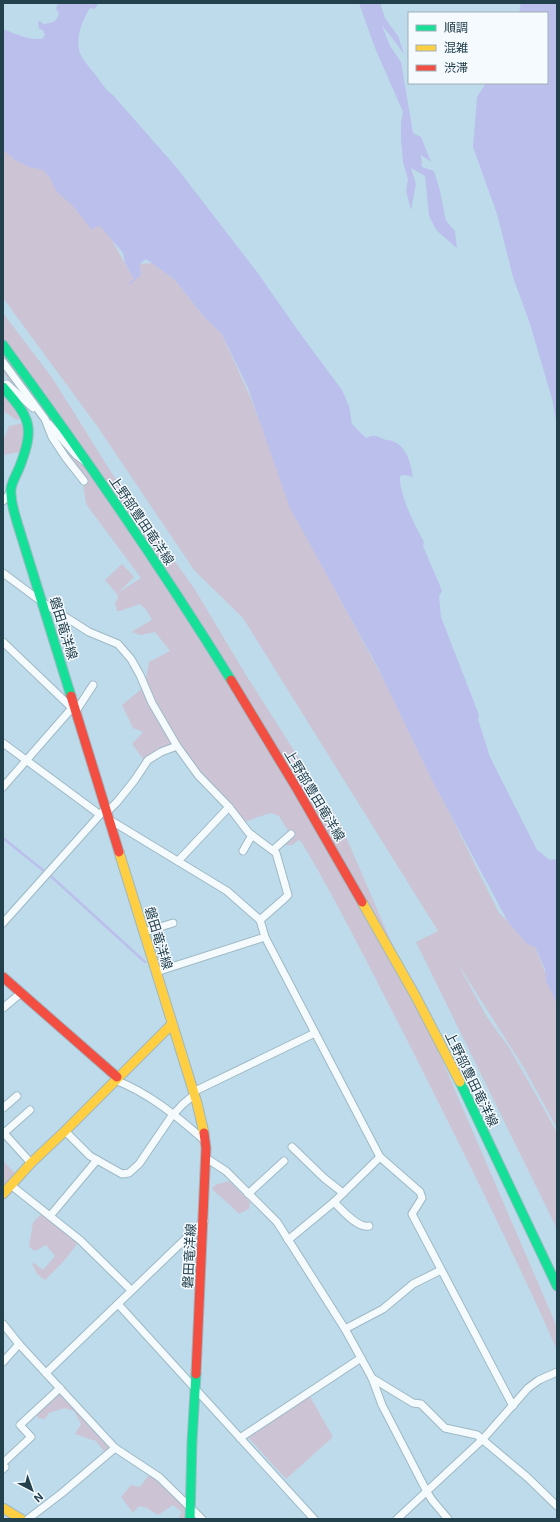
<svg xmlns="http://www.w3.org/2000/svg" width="560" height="1522" font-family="'Exo 2','Noto Sans JP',sans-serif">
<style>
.green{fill:#ccc4d5}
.water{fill:#bbbfec}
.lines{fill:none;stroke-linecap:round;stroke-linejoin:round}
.stream{stroke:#bbbfec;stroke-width:2.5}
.street-casing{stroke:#9eb9c5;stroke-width:9}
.fast-casing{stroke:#9eb9c5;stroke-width:11}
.slow-casing{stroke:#9eb9c5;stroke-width:11}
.jam-casing{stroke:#9eb9c5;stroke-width:11}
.street{stroke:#f5fafc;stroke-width:7}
.fast{stroke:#16e098;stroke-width:9}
.slow{stroke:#ffcf43;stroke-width:9}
.jam{stroke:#f24e42;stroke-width:9}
.labels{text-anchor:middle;stroke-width:3;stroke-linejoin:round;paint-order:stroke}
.street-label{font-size:13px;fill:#23404d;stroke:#f4fafe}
</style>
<rect width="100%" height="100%" fill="#bddbea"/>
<!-- green -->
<g class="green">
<path d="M3,137L43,169L109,235L134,279L141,275L140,264L152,263L174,279L205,318L222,334L252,401L297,519L386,684L499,913L535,947L557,1001V1128L524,1068L456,961L487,1017L510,1049L557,1132V1229L416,942L438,931L243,618L194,570L97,426L3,298Z"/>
<path d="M3,313L53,379L111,472L194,588L246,675L340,823L557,1327V1350C511,1246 460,1145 409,1044C374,976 340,907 301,841V843L299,840L292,845H281L288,831L279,816L270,813L241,823L174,747L146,763L132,744L143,732L133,728L122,705L145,686L149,662L170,651L155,632L141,635L131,632L152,620L147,611L140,604L120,611H117L115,603L118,598L117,594L105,580L122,564L134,577L119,592L141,578L86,504L83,484L51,434L3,373Z"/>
<path d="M3,393L23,416L17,420L3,411Z"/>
<path d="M25,423L27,448L20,452L3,455V441L9,426Z"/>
<path d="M3,1161L19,1177L3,1193Z"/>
<path d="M229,1181L250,1202L249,1209L239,1214C230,1204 221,1198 212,1189L215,1185Z"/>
<path d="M44,1212L78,1243L64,1261L45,1280L37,1274L32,1264L34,1263L43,1270L55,1256L46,1245L35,1251L29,1247L33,1222Z"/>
<path d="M60,1388L114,1449L107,1455L96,1441L75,1434L81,1424L74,1411L65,1408L49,1413L45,1419L38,1418L35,1410Z"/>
<path d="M308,1393L333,1437L286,1479L245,1434Z"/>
<path d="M149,1475L171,1489L202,1519H178L182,1512L173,1505L158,1515L147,1508L139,1506L133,1513L121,1497L131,1485L140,1487Z"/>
</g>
<!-- water -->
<g class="water">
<path d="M60,3H99L94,9L90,8C83,19 76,35 79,50C81,58 89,67 94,73C101,81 104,89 113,95L177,168L257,272L299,332L342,390L349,406L352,424L366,438C376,434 376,436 386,440C388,440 390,440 392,441C407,446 411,464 413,477L405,475L400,476C399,495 415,525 424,542L423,546L438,581L442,591L439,596L441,617L479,715L478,719L490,757L537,850L550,860L557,859V1004L546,981L545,969L535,947L527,944L508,922L431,778L377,666L290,508L248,388L222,334L205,318L174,279L146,259L140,264L141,275L130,284L128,283L134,279L125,263L123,253L100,226L91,229L73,206L57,192L50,178L43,170L29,167L15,160L3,150V29C16,34 28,40 42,39L45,35L43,30L39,29L38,22L40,21L43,24C53,23 57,22 59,12L56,10L57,5Z"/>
<path d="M359,3H380L385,18L398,36L404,54L390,35L382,26L390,46L401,62L413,133L421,137L431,162L421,155L422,167L434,171L440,191L446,221L455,231L457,248L437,231L429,216L425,176L411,168L416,184L411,210L406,191L408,179L403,162L401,140V123L403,112L375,48Z"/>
<path d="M521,3H557V425L552,399L531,327L513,277L497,214L473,147L477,97L486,83H547V13H519Z"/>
</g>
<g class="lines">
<!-- stream -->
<path class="stream" d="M3,838L54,879L145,962"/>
<defs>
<g id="street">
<path d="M3,362L45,419L52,437L66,458L84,481"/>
<path d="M3,385L7,384L33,408"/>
<path d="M49,424L76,455L84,461"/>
<path d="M3,501L11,492"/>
<path d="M3,573L42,602L89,632L118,644L131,659L140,675L152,703L177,746L198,775L229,807L249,833L276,853L288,895L284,899L260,920"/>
<path d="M3,642L72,708"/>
<path d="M76,711L93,685"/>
<path d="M3,743L99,814"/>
<path d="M3,787L72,708H75"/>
<path d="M107,812L117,802L134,781L148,760L161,752L177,746"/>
<path d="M110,820L227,891L260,920L265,937L380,1157L420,1192L422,1198L412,1214L513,1406"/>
<path d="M273,850L291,834"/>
<path d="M243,851L252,835"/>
<path d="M178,861L229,807"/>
<path d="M3,923L106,808"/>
<path d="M144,932L173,923"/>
<path d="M156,972L265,937"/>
<path d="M3,1008L21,993"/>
<path d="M115,1080C149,1093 178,1117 205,1141"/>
<path d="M193,1092L315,1033"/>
<path d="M3,1108L17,1096"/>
<path d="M65,1131L90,1156L122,1174L129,1173L139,1164L171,1117L183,1104L194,1095"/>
<path d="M3,1132L31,1163"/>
<path d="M4,1133L30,1110"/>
<path d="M292,1147L324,1178L343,1193"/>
<path d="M206,1158L226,1171L277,1222L345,1329L372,1378L382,1405L427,1492L432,1500L448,1519"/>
<path d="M12,1186L80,1240L131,1290"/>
<path d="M248,1194L284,1161"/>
<path d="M334,1202C342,1210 358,1229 369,1226"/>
<path d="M50,1216L97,1160"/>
<path d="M288,1240L334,1202L380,1157"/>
<path d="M118,1304L314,1519"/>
<path d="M3,1324L19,1344L115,1448L159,1477L202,1519"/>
<path d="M345,1329L383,1309L413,1284L441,1270"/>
<path d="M3,1362L19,1344"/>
<path d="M46,1373L204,1221"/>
<path d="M372,1378L413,1403L421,1404L445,1428L477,1435L527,1477L557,1506"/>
<path d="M240,1438L361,1358"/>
<path d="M3,1463L31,1437L20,1425L60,1388"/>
<path d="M3,1465L5,1467L3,1469"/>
<path d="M28,1519L62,1493L115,1448"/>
<path d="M397,1519L483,1439L528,1388L539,1380L557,1372"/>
</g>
<g id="fast">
<path d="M3,345C83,454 160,565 231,680"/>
<path d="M3,387C30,418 35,426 20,466C17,474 12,481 11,489C10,500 14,511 17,522L71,696"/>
<path d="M460,1082L557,1286"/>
<path d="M190,1519L192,1442L196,1374"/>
</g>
<g id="slow">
<path d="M119,852L197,1103L204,1133"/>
<path d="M362,902L416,997L460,1082"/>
<path d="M3,1194L31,1163L65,1131L172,1024"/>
<path d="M3,1508L21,1519"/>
</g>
<g id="jam">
<path d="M231,680L297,789L362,902"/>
<path d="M71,696L119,852"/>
<path d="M3,977L117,1077"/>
<path d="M196,1374L206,1148L204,1133"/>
</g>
</defs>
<!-- street casing -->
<use href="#street" class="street-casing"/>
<!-- fast casing -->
<use href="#fast" class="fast-casing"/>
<!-- slow casing -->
<use href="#slow" class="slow-casing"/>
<!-- jam casing -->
<use href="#jam" class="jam-casing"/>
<!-- street -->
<use href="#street" class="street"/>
<!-- fast -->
<use href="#fast" class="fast"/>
<!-- slow -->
<use href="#slow" class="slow"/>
<!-- jam -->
<use href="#jam" class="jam"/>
</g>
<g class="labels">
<!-- street labels -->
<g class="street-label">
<text transform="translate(142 520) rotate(56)" y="5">上野部豊田竜洋線</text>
<text transform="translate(64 628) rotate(73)" y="5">磐田竜洋線</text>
<text transform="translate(315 795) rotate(59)" y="5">上野部豊田竜洋線</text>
<text transform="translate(159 938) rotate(73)" y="5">磐田竜洋線</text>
<text transform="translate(472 1079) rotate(64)" y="5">上野部豊田竜洋線</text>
<text transform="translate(189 1256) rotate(-87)" y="5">磐田竜洋線</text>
</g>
</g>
<!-- border -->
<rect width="560" height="1522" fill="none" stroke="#23404d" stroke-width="8"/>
<!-- legend -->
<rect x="408" y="12" width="140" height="72" fill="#f4fafe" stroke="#a0b0b7"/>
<rect x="416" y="25" width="20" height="6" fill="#16e098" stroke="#a0b0b7"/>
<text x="444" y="32" font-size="12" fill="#23404d">順調</text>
<rect x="416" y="45" width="20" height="6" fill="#ffcf43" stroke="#a0b0b7"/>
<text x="444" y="52" font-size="12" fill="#23404d">混雑</text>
<rect x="416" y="65" width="20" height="6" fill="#f24e42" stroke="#a0b0b7"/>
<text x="444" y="72" font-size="12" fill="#23404d">渋滞</text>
<!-- north arrow -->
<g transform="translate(32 1490) rotate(139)" stroke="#f4fafe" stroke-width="3" paint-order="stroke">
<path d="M0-3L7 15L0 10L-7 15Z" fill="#23404d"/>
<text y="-6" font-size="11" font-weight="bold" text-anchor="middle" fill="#23404d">N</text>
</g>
</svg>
